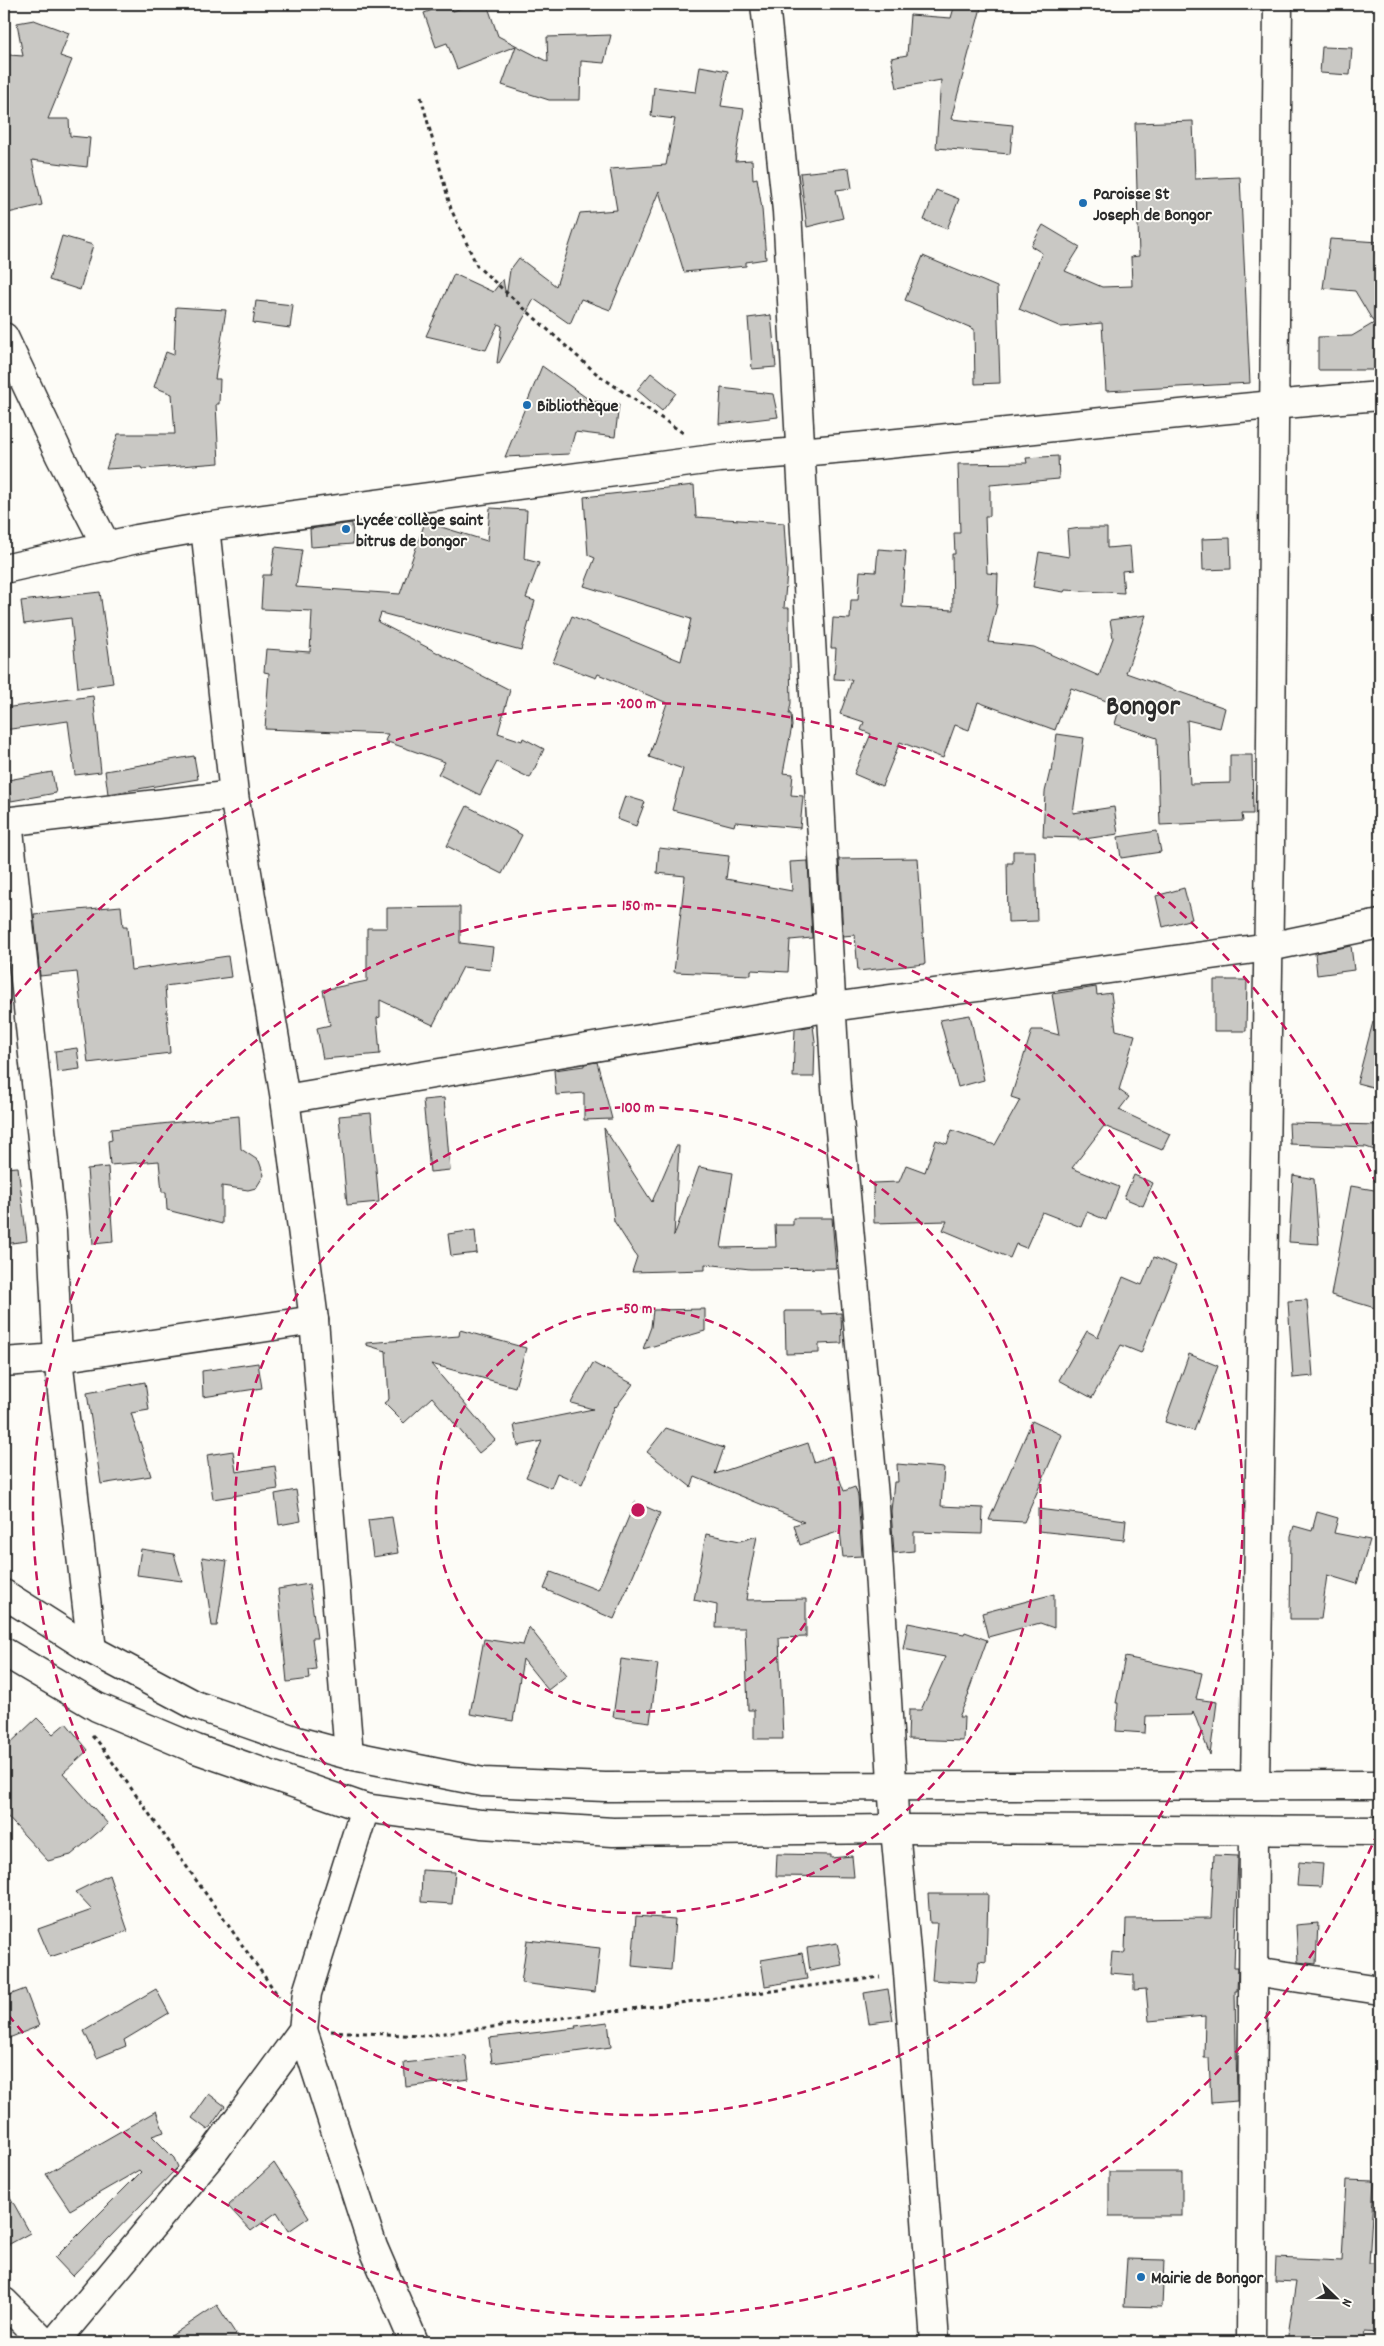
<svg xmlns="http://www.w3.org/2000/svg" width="1384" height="2346" font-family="Dekko,sans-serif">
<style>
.building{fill:#c9c8c4;stroke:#2b2b2b}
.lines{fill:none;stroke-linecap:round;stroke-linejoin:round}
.minor-casing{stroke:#2b2b2b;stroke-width:31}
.major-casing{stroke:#2b2b2b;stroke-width:31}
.path{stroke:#2b2b2b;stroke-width:3;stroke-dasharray:4 4;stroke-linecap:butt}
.minor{stroke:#fdfcf7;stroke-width:28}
.major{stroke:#fdfcf7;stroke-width:28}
.ring{fill:none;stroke:#c2185b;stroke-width:2.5;stroke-dasharray:9 6}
.poi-dot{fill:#1f6fb2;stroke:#fdfcf7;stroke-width:2}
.labels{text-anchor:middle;stroke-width:4;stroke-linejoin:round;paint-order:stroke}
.poi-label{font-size:18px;font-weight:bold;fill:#2b2b2b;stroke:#fdfcf7;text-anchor:start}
.town-label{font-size:28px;font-weight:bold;fill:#2b2b2b;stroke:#fdfcf7}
.centre{fill:#c2185b;stroke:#fdfcf7;stroke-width:2.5}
.ring-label{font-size:15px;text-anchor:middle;font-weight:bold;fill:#c2185b;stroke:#fdfcf7;stroke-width:4;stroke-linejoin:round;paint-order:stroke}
</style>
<rect width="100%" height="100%" fill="#fdfcf7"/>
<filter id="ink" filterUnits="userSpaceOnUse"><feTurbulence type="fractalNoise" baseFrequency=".02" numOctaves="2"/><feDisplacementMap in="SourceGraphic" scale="10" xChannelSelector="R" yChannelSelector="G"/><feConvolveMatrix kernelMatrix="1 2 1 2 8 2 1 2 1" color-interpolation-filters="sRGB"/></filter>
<g filter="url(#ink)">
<!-- building -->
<g class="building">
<path d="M450,4L453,11L473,4H487L498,36L548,62L547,37L611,35L604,63L581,61L580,100H549L502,85L516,46L457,69L447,43L436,47L424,13Z"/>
<path d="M955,4H982L951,119L1013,125L1010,154L936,148L941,80L897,88L891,58L907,55L910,15L951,18Z"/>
<path d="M34,20L69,33L60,56L72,60L48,119H69L70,136L90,138L87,167L32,160L42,205L4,214V87L7,88L9,55L23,56L17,23Z"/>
<path d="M1322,47L1352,48L1350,75L1320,73Z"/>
<path d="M700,66L728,71L721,106L744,109L735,161L752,160L753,179L757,178L762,209L766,259L746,262V266L684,272L659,191L610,310L581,299L570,324L534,299L499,363H497L502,326L498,324L486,350L426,336L454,274L493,292L503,279L506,297L510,270L519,258L556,286L580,213L617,210L610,169L666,165L675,119L651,116L654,87L696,92Z"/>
<path d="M1193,121L1195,179L1240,177L1250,383L1106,391L1102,323L1061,327L1019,309L1042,253L1031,246L1043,225L1080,247L1065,271L1102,287L1132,286L1131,257L1139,256L1135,123Z"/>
<path d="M849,168L852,188L836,190L843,218L807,227L800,173Z"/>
<path d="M936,190L959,199L947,229L924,220Z"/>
<path d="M62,236L93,245L80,290L49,280Z"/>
<path d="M1330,239L1380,242V370H1318V337L1352,336L1374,323L1355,291L1323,288Z"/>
<path d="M923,256L997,287L1000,383L975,384L974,329L905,300Z"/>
<path d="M256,301L293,305L290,328L253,323Z"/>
<path d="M176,307L226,310L215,379H220L219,404H216L219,463L142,469L141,467L106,469L118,434H175L172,394L154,387L166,352L174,355Z"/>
<path d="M771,315L776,367L752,369L748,318Z"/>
<path d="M542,366L591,401L619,404L615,437L575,432L569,454L505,457Z"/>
<path d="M651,373L676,393L662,411L637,390Z"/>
<path d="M721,388L773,394L778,417L719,424Z"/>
<path d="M1058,456L1059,479L990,485V516H985L987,573L998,574L997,604L988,642L1034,647L1099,676L1113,638L1110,620L1146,615L1126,673L1225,708L1220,728L1187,720L1190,784L1230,783V755H1252L1253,814H1242L1243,821L1160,825L1157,738L1115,724L1120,706L1071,688L1055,730L978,702L969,730L955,725L943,758L900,742L882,786L854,774L871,734L861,730L864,722L840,714L852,680L834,679L836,648H831L833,618L850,619L851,600H858L860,571L876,572L878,549L906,551L902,607L953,610L952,554H955L954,533H960L958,464L1027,463L1026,458Z"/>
<path d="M694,485L696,517L784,523L787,572L784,608H789V620L791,703L789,714H791L792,726L783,773L793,774L791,795L803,796L800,828L735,822L734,826L672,810L683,769L649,757L667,703L598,674L596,678L553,662L572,616L681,661L691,619L584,586L595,558L588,555L584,497Z"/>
<path d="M490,508L527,510L524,559L539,563L526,598L535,601L521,650L381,613L378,622L510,690L498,733L522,741L523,738L544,749L530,778L497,762L480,795L438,774L445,762L385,741L388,734L265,729L269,673L264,672L266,649L310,652L312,611L261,609L263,575H271L275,547L302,550L296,587L400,594L425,522L487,541Z"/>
<path d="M352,523L353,544L311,547L310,529Z"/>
<path d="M1080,528H1107V548L1130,546L1132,570L1122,571L1124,593L1065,590L1064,592L1033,587L1039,552L1069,557L1067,530Z"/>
<path d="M1230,538L1231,569L1203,570L1202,539Z"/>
<path d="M100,592L113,683L78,688L71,618L24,624L21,601Z"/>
<path d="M93,696L101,772L75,775L68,721L4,730V708Z"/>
<path d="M1057,734L1084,738L1073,813L1114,807L1118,834L1078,840V838L1043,837L1045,792L1050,771L1052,772Z"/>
<path d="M194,756L198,779L108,794L105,771Z"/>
<path d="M52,772L56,793L11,801L8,780Z"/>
<path d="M625,796L645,802L636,826L617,819Z"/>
<path d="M467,806L522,835L502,874L447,846Z"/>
<path d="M1157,831L1161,852L1121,858L1118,837Z"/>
<path d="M659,848L729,856L726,879L792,891L790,862L808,861L812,938L790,940L788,972L751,970V975L674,972L685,876L657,873Z"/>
<path d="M1013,851H1035L1037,921L1008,922L1007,863H1013Z"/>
<path d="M918,858L925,964L858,971L855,935L843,936L839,859Z"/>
<path d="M1184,888L1192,919L1163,927L1156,896Z"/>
<path d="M121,906L123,927H127L131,970L228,956L231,977L165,986L170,1053L88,1063L77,972L40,976L34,914Z"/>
<path d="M460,907V943L493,947L490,970L463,967L433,1025L380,1000V1017L377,1018L380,1054L323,1059L317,1028L330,1025L323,990L367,981V928H387V908Z"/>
<path d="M1351,946L1354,970L1317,975L1315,953Z"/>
<path d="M1214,980H1247L1246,1031H1214Z"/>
<path d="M1096,987L1097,995L1111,993L1116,1030L1135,1035L1119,1090L1129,1097L1119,1110L1170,1134L1162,1150L1104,1126L1072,1168L1119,1187L1106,1220L1087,1212L1081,1227L1042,1212L1026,1248L1016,1244L1010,1258L943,1230L947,1221L874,1223L873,1183L899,1182L906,1165L925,1172L936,1140L947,1144L952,1130L995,1145L1020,1100L1011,1097L1032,1030H1041L1059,1035L1052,994Z"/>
<path d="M970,1015L984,1080L958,1087L940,1020Z"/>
<path d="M1373,1022L1380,1023V1089L1357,1083Z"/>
<path d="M813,1026L815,1041L814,1077H793L795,1029Z"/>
<path d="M77,1048L80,1069L57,1072L55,1051Z"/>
<path d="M597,1062L612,1119L584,1120V1093L556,1095L554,1070L584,1066V1064Z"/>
<path d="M444,1098L450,1170L430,1172L423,1100Z"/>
<path d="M371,1113L379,1202L347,1205L339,1116Z"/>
<path d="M239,1116L241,1149L259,1161L264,1175L256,1188L248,1190L222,1186V1224L167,1210L166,1192H162L159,1161L110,1165L108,1141L112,1140L111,1129Z"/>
<path d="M1289,1123L1380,1125V1152L1366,1147L1290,1144Z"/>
<path d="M604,1128L652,1202L676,1146H679L674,1236L699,1167L733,1173L721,1248L776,1247L775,1225H793V1218H832L836,1268L750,1269L705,1264V1270L632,1272L637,1257L614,1221Z"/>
<path d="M18,1167L27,1241L4,1244V1168Z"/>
<path d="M108,1167L113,1242L93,1244L87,1169Z"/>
<path d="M1134,1175L1153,1183L1143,1206L1124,1198Z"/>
<path d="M1293,1175L1314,1179L1319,1244L1289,1242Z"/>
<path d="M1351,1186L1380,1191V1281L1375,1308L1331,1295Z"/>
<path d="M475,1230L477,1253L451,1256L448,1234Z"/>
<path d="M1154,1257L1176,1266L1141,1353L1121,1345L1092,1398L1059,1380L1087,1331L1098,1337L1123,1277L1142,1285Z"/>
<path d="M1307,1300L1313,1376L1293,1378L1288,1301Z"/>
<path d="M705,1309V1331L643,1349L651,1327L653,1310Z"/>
<path d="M785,1311H821V1314L841,1313L842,1343L819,1344V1353L786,1354Z"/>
<path d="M460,1330L526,1348L515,1387L431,1364L495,1440L479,1453L432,1397L404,1423L384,1403L389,1399L386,1351L366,1345V1343L459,1336Z"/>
<path d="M1189,1354L1218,1366L1194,1431L1165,1422Z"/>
<path d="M258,1363L262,1388L203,1397L202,1371Z"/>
<path d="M593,1363L633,1384L616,1407L615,1406L582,1484L557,1473L551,1488L526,1477L542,1441L518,1446L514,1425L593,1409L571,1403Z"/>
<path d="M145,1382L149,1410L131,1413L151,1476L101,1484L87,1393Z"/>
<path d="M1032,1421L1062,1435L1024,1522L989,1520Z"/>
<path d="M666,1428L724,1448L715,1474L808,1443L814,1462L831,1456L844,1491L855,1487L858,1496L862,1556L843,1557L840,1531L800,1545L794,1525L804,1522L695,1477L691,1487L647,1452Z"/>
<path d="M233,1451L236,1472L275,1466L278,1489L213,1499L207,1455Z"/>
<path d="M897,1464L944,1468L941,1506L983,1508L982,1534L914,1532V1551L894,1553L891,1511L894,1482H898Z"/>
<path d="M296,1490L301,1521L279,1525L275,1494Z"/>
<path d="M635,1502L660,1513L614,1619L544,1589L551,1572L598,1590Z"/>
<path d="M1038,1509L1126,1520L1124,1540L1038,1531Z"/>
<path d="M1317,1512L1338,1518L1334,1533L1370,1540L1357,1584L1327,1575L1321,1619H1290L1291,1536L1294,1526L1312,1531Z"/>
<path d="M392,1517L398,1553L373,1557L368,1520Z"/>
<path d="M706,1534L740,1541L757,1536L746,1593H748L747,1600L806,1599V1637L779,1638L783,1739H754V1710H748L745,1628H716L717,1605L694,1600Z"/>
<path d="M141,1549L174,1554L182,1581L137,1575Z"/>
<path d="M202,1557L227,1561L217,1626H212Z"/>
<path d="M309,1584L317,1638H312L316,1669L309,1670L310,1679L287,1682L278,1589Z"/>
<path d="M1054,1594V1628L1040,1623L988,1637L982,1613Z"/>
<path d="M908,1623L964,1634L965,1632L987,1640L968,1693L969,1694L959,1717H964L963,1741L908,1739L909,1710H921L945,1657L903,1649Z"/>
<path d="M529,1627L567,1675L548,1690L523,1659L513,1721L470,1714L484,1639L523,1645Z"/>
<path d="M1125,1657L1202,1673L1196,1699L1217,1702L1210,1755L1193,1711L1192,1715L1146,1716L1145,1733L1116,1731L1118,1703H1116Z"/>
<path d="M621,1659L658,1664L650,1722L613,1717Z"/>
<path d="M37,1718L53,1734L66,1723L88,1750L63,1773L108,1824L71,1855L48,1861L4,1813V1749Z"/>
<path d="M777,1854L831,1855V1858L852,1856L854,1877L776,1876Z"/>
<path d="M1214,1855L1238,1856L1234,1967H1238L1237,1991H1235L1237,2101L1211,2103L1209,2058H1204L1205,2016L1149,2021L1146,1989L1134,1990V1975L1110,1973L1112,1952L1125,1953L1126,1919L1211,1918Z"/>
<path d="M1299,1862L1323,1864L1321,1887L1297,1886Z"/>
<path d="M422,1870L455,1872L452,1904L421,1902Z"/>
<path d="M109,1875L128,1931L50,1957L38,1929L92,1910L75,1892Z"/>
<path d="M928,1894H988L986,1962L979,1961L976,1983L932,1980L937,1923H930Z"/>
<path d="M636,1916L675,1919L671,1970L632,1966Z"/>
<path d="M1318,1923L1316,1964L1298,1962L1296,1925Z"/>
<path d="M527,1940L600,1948L595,1992L521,1983Z"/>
<path d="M837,1943L842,1965L810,1971L807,1948Z"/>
<path d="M802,1953L807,1979L765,1986L761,1960Z"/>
<path d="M25,1989L39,2026L4,2040V1997Z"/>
<path d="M156,1989L169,2013L124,2040L126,2046L97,2058L84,2031Z"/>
<path d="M888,1989L893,2020L869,2023L864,1993Z"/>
<path d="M608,2022L611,2047L492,2063L489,2038L576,2028L575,2026Z"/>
<path d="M466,2056L469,2079L406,2087L404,2063Z"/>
<path d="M209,2094L225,2106L208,2130L192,2118Z"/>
<path d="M156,2111L164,2132L152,2136L174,2158L178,2167L72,2276L55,2258L141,2172L139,2170L70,2210L46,2174Z"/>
<path d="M274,2163L309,2217L289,2231L277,2212L251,2231L228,2206Z"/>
<rect x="1109" y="2172" width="73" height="44"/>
<path d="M1346,2180L1374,2181L1369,2263H1380V2333L1365,2332L1363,2342H1287L1296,2282L1275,2281L1276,2258L1342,2261Z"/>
<path d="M4,2186L30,2233L4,2247Z"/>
<path d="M1127,2259L1164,2260L1162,2307L1124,2306Z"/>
<path d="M217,2305L241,2342H162Z"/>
</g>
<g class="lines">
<defs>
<g id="minor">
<path d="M765,4L787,211L836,1087L875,1507L895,1829L908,1973L935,2342"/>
<path d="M4,337L60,456L107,547"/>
<path d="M205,527L234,795L285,1099L314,1320L349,1755"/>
<path d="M4,569L137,539L205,527L720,458C940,443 1160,412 1380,396"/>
<path d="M8,821L52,1232L58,1358L92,1650"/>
<path d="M4,822L234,795"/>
<path d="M285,1099L832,1007L1269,947L1380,924"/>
<path d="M4,1362L58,1358L314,1320"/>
<path d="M1255,1785L1270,845L1278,4"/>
<path d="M1254,1971L1380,1990"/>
<path d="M303,2030L373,2247L414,2342"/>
<path d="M4,2302L44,2342"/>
<path d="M55,2342L213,2153L303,2030L307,1993L365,1808"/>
<path d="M1251,2342L1254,1831"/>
</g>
<g id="major">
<path d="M4,1594L92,1650L195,1705L297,1741L349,1755L483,1782L605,1787L1380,1785"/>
<path d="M4,1652L97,1707L196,1749L365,1808L481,1824L613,1832L895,1829L1380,1831"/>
</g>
</defs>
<!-- minor casing -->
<use href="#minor" class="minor-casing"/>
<!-- major casing -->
<use href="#major" class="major-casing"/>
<!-- path -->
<g class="path">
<path d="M421,97L451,209L477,266L597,374L686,435"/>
<path d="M92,1736L99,1743L279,1997"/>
<path d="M331,2031L422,2036L880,1977"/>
</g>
<!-- minor -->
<use href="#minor" class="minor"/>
<!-- major -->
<use href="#major" class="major"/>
</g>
</g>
<!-- distance rings -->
<g class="ring">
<circle cx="638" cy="1510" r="202"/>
<circle cx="638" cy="1510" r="403"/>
<circle cx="638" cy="1510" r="605"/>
<path d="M1378 1832A807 807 0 0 1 6 2012M6 1008A807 807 0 0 1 1378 1188"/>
</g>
<!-- markers -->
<g class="poi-dot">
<circle cx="1083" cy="203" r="5"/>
<circle cx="527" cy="405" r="5"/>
<circle cx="346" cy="529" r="5"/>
<circle cx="1141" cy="2277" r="5"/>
</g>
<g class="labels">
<!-- poi labels -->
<g class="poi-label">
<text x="1093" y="199">Paroisse St<tspan x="1093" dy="21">Joseph de Bongor</tspan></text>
<text x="537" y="411">Bibliothèque</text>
<text x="356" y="525">Lycée collège saint<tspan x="356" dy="21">bitrus de bongor</tspan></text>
<text x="1151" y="2283">Mairie de Bongor</text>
</g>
<!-- town labels -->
<g class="town-label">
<text x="1143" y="714">Bongor</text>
</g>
</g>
<circle cx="638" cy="1510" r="8" class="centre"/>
<g class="ring-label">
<text x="638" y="708">200 m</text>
<text x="638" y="910">150 m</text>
<text x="638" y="1112">100 m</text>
<text x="638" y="1313">50 m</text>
</g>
<!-- margin -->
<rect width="1384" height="2346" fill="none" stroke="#fdfcf7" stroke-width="20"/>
<rect x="10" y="10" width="1364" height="2326" fill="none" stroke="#2b2b2b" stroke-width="2" filter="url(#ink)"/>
<!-- north arrow -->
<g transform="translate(1336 2298) rotate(113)" stroke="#fdfcf7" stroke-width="4" paint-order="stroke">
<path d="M0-4L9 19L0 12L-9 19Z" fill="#2b2b2b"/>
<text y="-8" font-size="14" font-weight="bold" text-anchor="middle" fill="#2b2b2b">N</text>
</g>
</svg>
